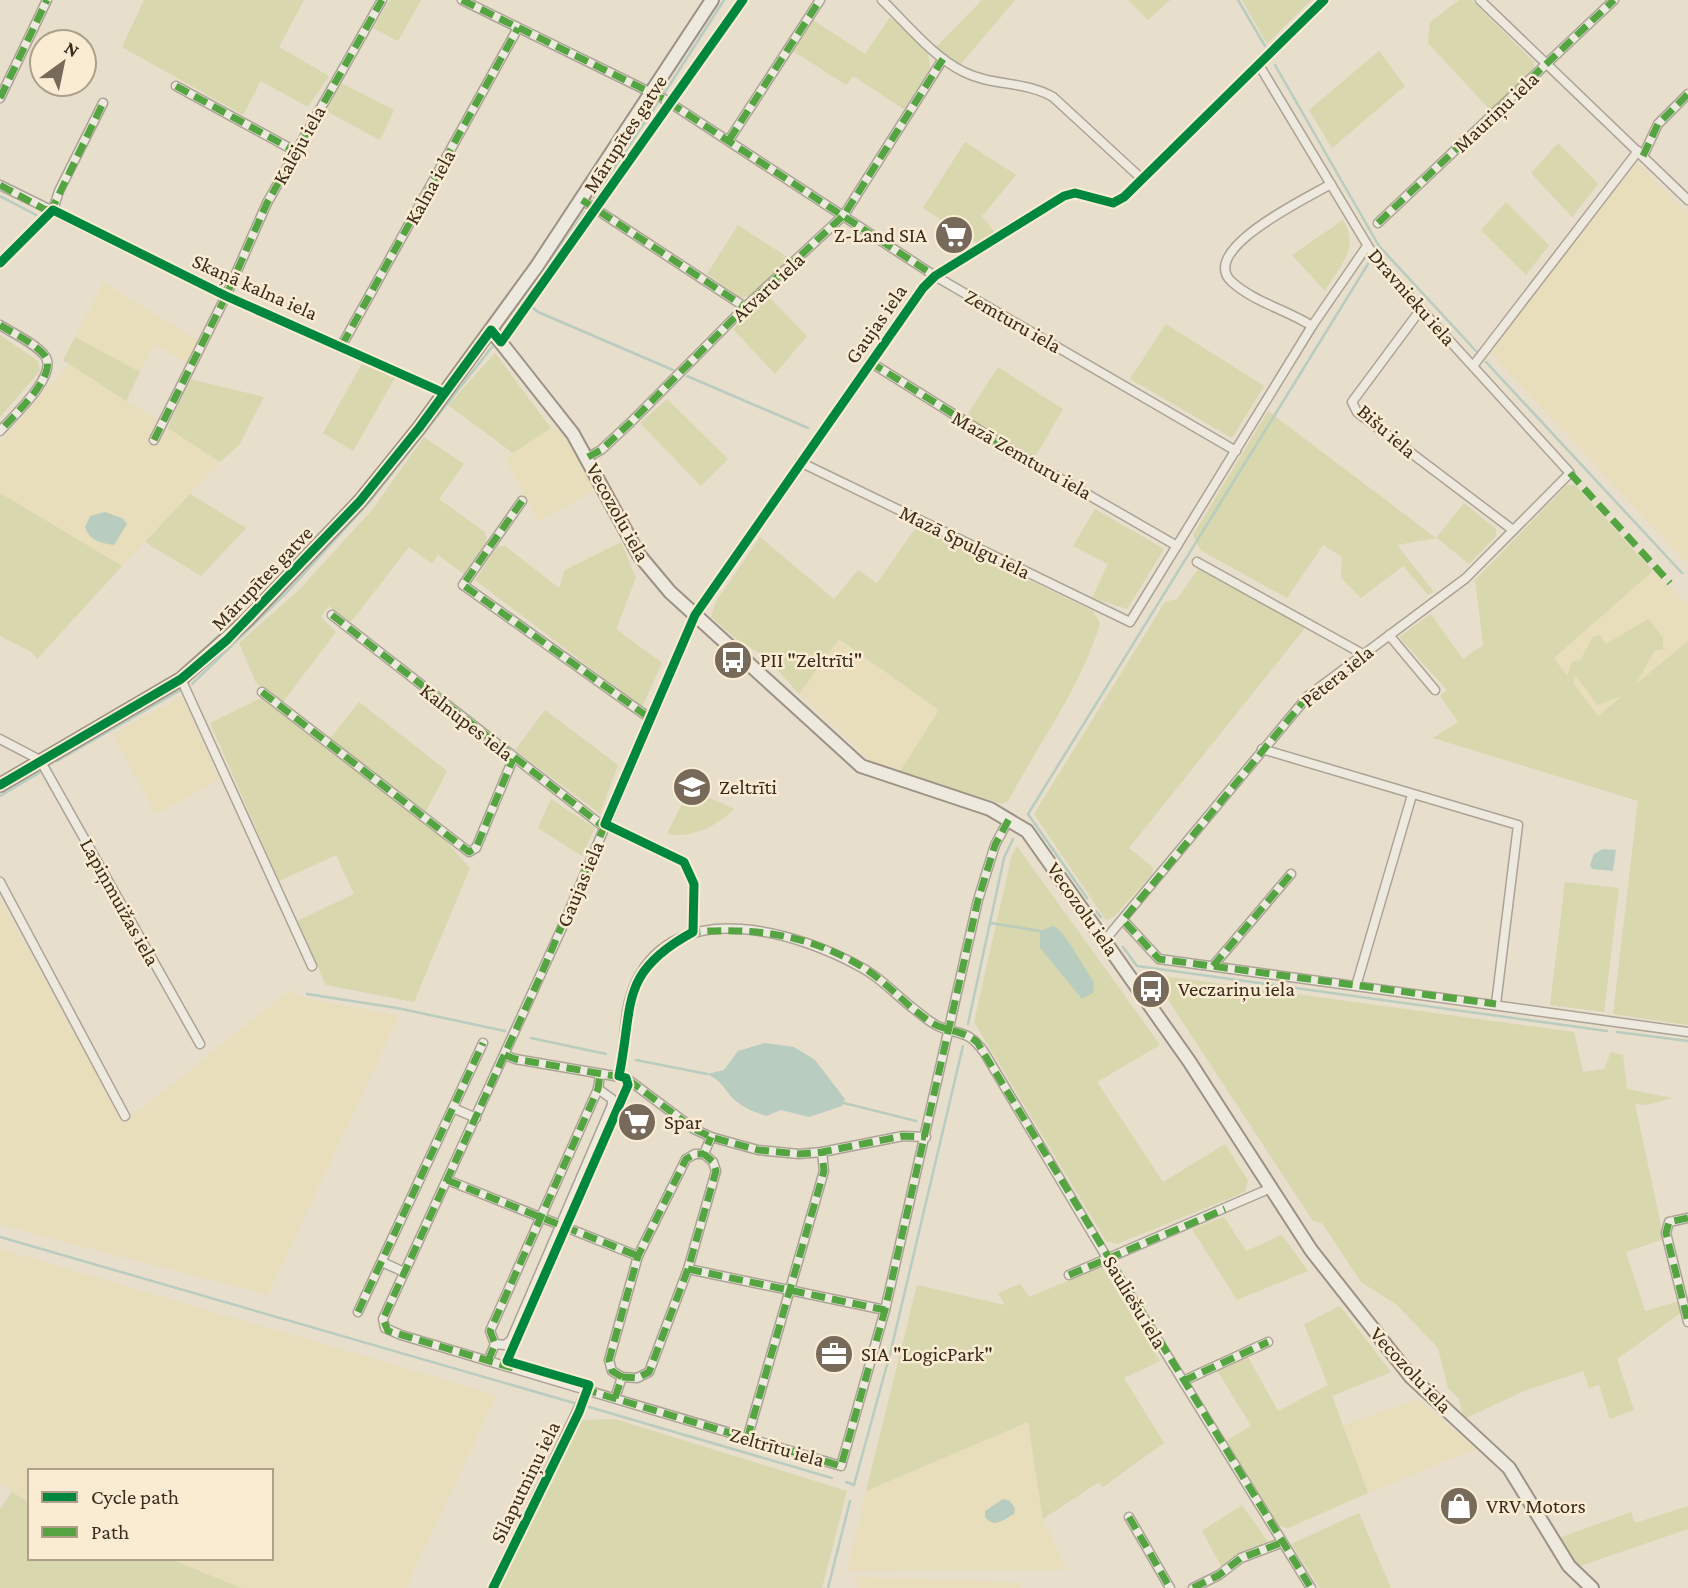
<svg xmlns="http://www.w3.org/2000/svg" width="1688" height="1588" font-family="'Crimson Pro',serif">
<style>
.farmland{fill:#e8debc}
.green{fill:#d8d7ad;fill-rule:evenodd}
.water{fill:#b8ccbf}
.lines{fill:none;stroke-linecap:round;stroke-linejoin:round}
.stream{stroke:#b8ccbf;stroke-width:2.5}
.street-casing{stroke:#aca396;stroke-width:11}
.secondary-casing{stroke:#9c9285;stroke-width:16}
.street{stroke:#eee9df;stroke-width:8}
.secondary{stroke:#eee9df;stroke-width:12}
.quiet{stroke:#54a441;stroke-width:7;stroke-dasharray:14 7;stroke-linecap:butt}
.cycleway-casing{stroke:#f9ecd2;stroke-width:13}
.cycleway{stroke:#00873e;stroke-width:9}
.labels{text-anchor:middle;stroke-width:5;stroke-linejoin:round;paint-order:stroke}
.street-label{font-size:21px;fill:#3c2b1c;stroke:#f9ecd2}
.poi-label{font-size:21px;fill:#3c2b1c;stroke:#f9ecd2;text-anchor:start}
</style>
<rect width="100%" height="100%" fill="#e7decc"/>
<!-- farmland -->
<g class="farmland">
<path d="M1637,163L1688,214V565L1489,351Z"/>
<path d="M103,282L198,340L187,364L155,344L140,372L75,337Z"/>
<path d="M70,363L220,462L122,566L0,493V442Z"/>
<path d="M555,425L588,469L598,489L539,521L505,459Z"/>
<path d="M1653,571L1688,605V641L1598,716L1553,658Z"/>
<path d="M838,639L939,710L899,773L875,765L800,694Z"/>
<path d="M182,696L219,779L156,815L113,734Z"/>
<path d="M0,899L124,1123L289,990L301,997L399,1016L268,1295L0,1225Z"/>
<path d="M0,1249L497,1395L406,1588H241L168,1558H271V1471H30V1503L0,1484Z"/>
<path d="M1418,1399L1476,1449L1368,1493L1343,1425Z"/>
<path d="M1028,1422L1043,1519L1068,1570L847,1571L866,1491Z"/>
<path d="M855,1577L1019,1582L1022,1588H858Z"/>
</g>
<!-- green -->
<g class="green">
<path d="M144,0H304L279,47L329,76L308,107L261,81L243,115L122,47Z"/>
<path d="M390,0H421L398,41L373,28Z"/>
<path d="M982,0H1015L960,65L936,47Z"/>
<path d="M1128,0H1170L1148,20Z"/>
<path d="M1242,0H1311L1267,44Z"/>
<path d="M1459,0H1472L1534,62V73L1492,112L1428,43L1430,22Z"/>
<path d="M890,17L928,53L931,72L905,110L853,76L846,85L793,51L813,20L865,54Z"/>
<path d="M1379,51L1405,86L1332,148L1309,110Z"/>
<path d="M341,83L394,110L380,140L326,111Z"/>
<path d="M965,142L1016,175L982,216L995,233L977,243L923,208Z"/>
<path d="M1558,143L1598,184L1572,217L1531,173Z"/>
<path d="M1506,202L1549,245L1526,275L1481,230Z"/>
<path d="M1343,220C1360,249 1340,265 1325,291L1292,255Z"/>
<path d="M738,225L790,259L752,295L741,298L707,274Z"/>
<path d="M768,296L807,336L775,374L733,329Z"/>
<path d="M1166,324L1264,386L1232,438L1130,379Z"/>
<path d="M0,335L38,361L40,371L0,417Z"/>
<path d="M75,337L140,372L126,401L63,360Z"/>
<path d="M495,353L551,428L513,453L448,405Z"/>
<path d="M362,364L395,378L353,451L323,433Z"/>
<path d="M998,367L1063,409L1035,457L966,417Z"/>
<path d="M189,379L264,397L239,445L220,462L168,428Z"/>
<path d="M667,399L728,459L701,486L640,423Z"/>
<path d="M1268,411L1436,538L1464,503L1496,529V536L1469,564L1437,538L1397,545L1434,592L1428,595L1403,566L1361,598L1341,578L1342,557L1323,545L1287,598L1200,550L1193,535Z"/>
<path d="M424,437L464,464L439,499L486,533L487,543L464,574L438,555L432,564L409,547L351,622L328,606L321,617L336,632L283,702L256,683L239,643L299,590L372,510Z"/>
<path d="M1567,485H1575L1653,571L1554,658L1567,676L1572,662L1581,659L1592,638L1600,635L1606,644L1648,619L1663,637V650H1655L1636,684L1688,641V1025L1613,1014L1638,801L1433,738L1458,722L1440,696L1447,690L1399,637L1431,614L1463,659L1483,645L1475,580ZM1576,676L1597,705L1622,696L1598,716L1573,683Z"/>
<path d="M0,493L122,566L37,659L32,652L0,636Z"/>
<path d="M190,494L246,528L201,576L145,542Z"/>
<path d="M1095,509L1164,549L1127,609L1092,598L1108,564L1073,546Z"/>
<path d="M917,526L1093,611L1100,623C1081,687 1039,743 1008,801L1002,804L899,773L939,710L839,639L799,694L767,658L735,638L711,617L715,603L760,537L834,599L858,570L877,583Z"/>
<path d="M621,542L636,578L616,629L662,663L642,707L475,580L497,547L505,546L559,588L565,570Z"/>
<path d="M1199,568L1305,628L1129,848L1153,867L1152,874L1114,917L1106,920L1034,814L1165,602L1177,599Z"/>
<path d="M263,697L442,837L470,868L414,1002L326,985L297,921L354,894L336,855L279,881L210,723Z"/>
<path d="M359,702L447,771L424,815L329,740Z"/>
<path d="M545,710L618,765L600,814L515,750Z"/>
<path d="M695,791L734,809C715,827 696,836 669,835L668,832L688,792Z"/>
<path d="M551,799L595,828L582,856L538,828Z"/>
<path d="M1017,846L1160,1045L1097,1082L1163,1182L1225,1144L1248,1181L1245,1192L1117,1244L1106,1241L974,1022L1012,854Z"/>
<path d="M1565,882L1619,888L1604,1012L1550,1005Z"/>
<path d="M1164,976L1574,1032L1583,1072L1604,1069L1611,1052L1623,1055L1627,1089L1672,1098L1647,1105L1635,1104L1664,1239L1626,1252L1645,1311L1680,1301L1682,1312L1617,1359L1634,1410L1610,1419L1599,1385L1589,1388L1583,1371L1524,1391L1464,1419L1459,1399L1448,1388L1438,1348L1397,1305L1361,1282L1322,1223L1313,1221L1159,986Z"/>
<path d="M1224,1217L1246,1251L1282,1235L1308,1271L1237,1300L1192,1229Z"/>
<path d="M1102,1267L1160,1361L1124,1378L1164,1443L1103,1487L1099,1482L1043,1519L1028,1422L866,1491L917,1285L1005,1305L998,1293L1020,1284L1029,1297Z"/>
<path d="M1340,1306L1391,1372L1332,1396L1368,1493L1288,1528L1277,1525L1226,1441L1251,1426L1217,1370L1248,1357L1278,1411L1328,1385L1304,1324Z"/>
<path d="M615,1419L847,1491L822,1588H499L582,1420Z"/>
<path d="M12,1492L30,1503V1558H168L241,1588H0V1509Z"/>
<path d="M1242,1505L1269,1543L1221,1566L1202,1531Z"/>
<path d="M1688,1506V1529L1577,1567L1559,1538L1631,1512L1635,1523Z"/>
<path d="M1359,1513L1391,1588H1320L1291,1544Z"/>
</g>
<!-- water -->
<g class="water">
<path d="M105,512L122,518L127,524L114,545C100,543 90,541 85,527L90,516Z"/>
<path d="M1603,849L1616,850L1613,871L1592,869L1590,865L1594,854Z"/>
<path d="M1053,926C1064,929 1085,970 1094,982L1093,993L1082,999L1040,948V931Z"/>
<path d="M765,1043L794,1047L815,1060L845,1099L842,1106L809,1117L781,1110L766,1116C758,1113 748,1110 740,1104C724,1093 727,1084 707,1074L724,1070L738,1051Z"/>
<path d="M1003,1499L1010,1501L1015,1508L1014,1514C1003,1520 994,1529 985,1517V1511Z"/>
</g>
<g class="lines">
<!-- stream -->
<g class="stream">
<path d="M1238,0L1265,46"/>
<path d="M1275,65L1379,246L1476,351"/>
<path d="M665,92L724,0"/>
<path d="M0,196L36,215"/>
<path d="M594,198L657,104"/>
<path d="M524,300L538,312L673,370"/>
<path d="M506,326L585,212"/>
<path d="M1486,362L1682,573"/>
<path d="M687,376L808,428"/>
<path d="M192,684L289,590L371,500L492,347"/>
<path d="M57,761L179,691"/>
<path d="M0,796L39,773"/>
<path d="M1087,898L1028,814L1368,264"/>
<path d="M1096,911L1101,917"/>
<path d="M991,923L1040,931"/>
<path d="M1123,947L1137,966L1607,1031"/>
<path d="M307,994L397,1008L505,1031"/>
<path d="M968,1024L1004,858L1013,839"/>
<path d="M1617,1032L1688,1041"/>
<path d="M531,1038L606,1054"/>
<path d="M636,1060L707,1074"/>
<path d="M844,1103L916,1121"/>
<path d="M0,1237L574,1403"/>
<path d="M589,1407L832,1478"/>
<path d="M846,1482L854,1485L891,1350L963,1046"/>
<path d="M828,1588L850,1501"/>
</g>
<defs>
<g id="street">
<path d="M462,0L664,99L935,276L1236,451"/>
<path d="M882,0C907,24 933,57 964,72C992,86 1026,81 1053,97L1142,179"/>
<path d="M1480,0L1688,200"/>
<path d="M740,6L743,0"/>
<path d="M176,86L295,151"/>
<path d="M0,98L47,0"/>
<path d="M729,140L820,0"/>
<path d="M1643,156L1658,124L1688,94"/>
<path d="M0,185L226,296L444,393"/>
<path d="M582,200L745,307"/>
<path d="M1378,223L1614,0"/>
<path d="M0,263L53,210L59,191L103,103"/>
<path d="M1421,309L1352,402L1357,412L1513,530"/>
<path d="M0,325C14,334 35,343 45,356C59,375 12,417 0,431"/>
<path d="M1312,326C1287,310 1254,302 1232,282C1196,250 1311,196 1331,184"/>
<path d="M342,345L518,28"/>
<path d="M870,362L1014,452L1177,546"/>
<path d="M1473,366L1638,151"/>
<path d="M154,440L226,296L267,203L382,0"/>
<path d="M588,457L601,450L631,422L745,307L844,215L943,59"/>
<path d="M800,462L1130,622L1312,326L1367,246"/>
<path d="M522,501L463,585L651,719"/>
<path d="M1197,562L1361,653"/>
<path d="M332,615L604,827"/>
<path d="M1389,635L1435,690"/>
<path d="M181,679L312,966"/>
<path d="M262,692L469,852L476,848L513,759"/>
<path d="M0,739L40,760L200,1044"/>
<path d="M1262,749L1518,825L1496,1004"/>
<path d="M1009,819L995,845L978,900L885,1310L841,1466L401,1335L385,1328L383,1319L561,930L695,615L923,288L935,276L1064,196L1075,193L1113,203L1124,197L1324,0"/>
<path d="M605,824L684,862L694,884L693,932"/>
<path d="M0,882L125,1116"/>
<path d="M1123,920L1159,959L1688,1032"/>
<path d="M1105,940L1308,696L1466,578L1570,473L1377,261L1259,65"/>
<path d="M1213,966L1291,874"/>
<path d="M1356,986L1412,795"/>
<path d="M505,1055L515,1059L626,1078L694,1129L711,1137L758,1150L799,1154L822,1152L903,1136L926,1137"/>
<path d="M619,1076C626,1046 622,1011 636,982C677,895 800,932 864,969C882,979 897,996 914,1009C922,1015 930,1023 940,1027C962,1036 968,1030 984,1052L1113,1268L1311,1588"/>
<path d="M453,1108L476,1118"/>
<path d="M447,1180L638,1256"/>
<path d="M1688,1218L1669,1222L1666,1233L1688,1322"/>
<path d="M382,1262L404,1272"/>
<path d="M688,1269L885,1310"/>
<path d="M1069,1275L1271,1188"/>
<path d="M358,1312L483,1043"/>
<path d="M495,1344L505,1345L511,1340L612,1105V1099L598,1089"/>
<path d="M488,1361L495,1344L490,1331L598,1089L600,1074"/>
<path d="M622,1377L612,1371L609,1360L638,1256L686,1159L695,1154H704"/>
<path d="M1183,1381L1268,1342"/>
<path d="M615,1398L622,1377L637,1378L649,1372L688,1269L716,1171L713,1162L704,1154L711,1137"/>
<path d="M747,1439L824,1171L822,1152"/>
<path d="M1129,1517L1170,1588"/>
<path d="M493,1588L587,1390"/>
<path d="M1193,1588L1219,1575L1241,1558L1281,1543"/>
</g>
<g id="secondary">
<path d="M491,330L573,434L639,555L670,592L861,766L990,809L1027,831L1189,1061L1311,1250L1411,1377L1509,1468L1569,1566L1592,1588"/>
<path d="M0,785L181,679L247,620L360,501L419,428L537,266L712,0"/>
</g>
</defs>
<!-- street casing -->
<use href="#street" class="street-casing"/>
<!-- secondary casing -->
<use href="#secondary" class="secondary-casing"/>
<!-- street -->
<use href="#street" class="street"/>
<!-- secondary -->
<use href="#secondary" class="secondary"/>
<!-- quiet -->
<g class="quiet">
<path d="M462,0L664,99L935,276"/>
<path d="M176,86L295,151"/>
<path d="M0,98L47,0"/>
<path d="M729,140L820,0"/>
<path d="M1643,156L1658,124L1688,94"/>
<path d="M0,185L44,209L55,211"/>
<path d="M582,200L745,307"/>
<path d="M50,213L103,103"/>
<path d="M1378,223L1614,0"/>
<path d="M0,325C14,334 35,343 45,356C59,375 12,417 0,431"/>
<path d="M342,345L518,28"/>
<path d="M870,362L1014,452"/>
<path d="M154,440L226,296L267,203L382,0"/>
<path d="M588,457L601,450L631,422L745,307L844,215L943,59"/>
<path d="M1570,473L1670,583"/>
<path d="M522,501L463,585L651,719"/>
<path d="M332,615L604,827"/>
<path d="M262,692L469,852L476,848L513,759"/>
<path d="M1308,696L1123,920L1159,959L1496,1004"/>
<path d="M687,935L693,932C755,927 813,935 867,970C889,985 907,1006 929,1021C944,1032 962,1029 977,1042L1311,1588"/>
<path d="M1213,966L1291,874"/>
<path d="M505,1055L515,1059L626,1078L694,1129L711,1137L758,1150L799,1154L822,1152L903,1136L926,1137"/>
<path d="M447,1180L638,1256"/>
<path d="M1688,1218L1669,1222L1666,1233L1688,1322"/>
<path d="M688,1269L885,1310"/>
<path d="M1069,1275L1225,1209"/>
<path d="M358,1312L483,1043"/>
<path d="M488,1361L495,1344L490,1331L598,1089L600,1074"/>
<path d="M513,1368L388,1331L383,1319L540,977L608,818"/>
<path d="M622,1377L612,1371L609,1360L638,1256L686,1159L695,1154H704"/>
<path d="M1183,1381L1268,1342"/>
<path d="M583,1389L841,1466L885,1310L978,900L995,845L1009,819"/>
<path d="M615,1398L622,1377L637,1378L649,1372L688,1269L716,1171L713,1162L704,1154L711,1137"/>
<path d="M747,1439L824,1171L822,1152"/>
<path d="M1129,1517L1170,1588"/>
<path d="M1193,1588L1219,1575L1241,1558L1281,1543"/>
</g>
<defs>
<g id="cycleway">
<path d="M0,263L53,210L226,296L444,393"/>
<path d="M0,785L181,679L227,640L360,501L419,428L491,330L501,342L743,0"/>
<path d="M493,1588L579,1412L589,1385L507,1361L628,1085L626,1078L619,1076C634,1004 618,973 693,932L694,884L684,862L605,824L695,615L923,288L935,276L1064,196L1075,193L1113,203L1124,197L1324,0"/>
</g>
</defs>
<!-- cycleway casing -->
<use href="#cycleway" class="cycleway-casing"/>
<!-- cycleway -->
<use href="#cycleway" class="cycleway"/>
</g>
<!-- icons -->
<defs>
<symbol id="supermarket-disc" viewBox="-11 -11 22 22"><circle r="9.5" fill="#786a5a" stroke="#f9ecd2"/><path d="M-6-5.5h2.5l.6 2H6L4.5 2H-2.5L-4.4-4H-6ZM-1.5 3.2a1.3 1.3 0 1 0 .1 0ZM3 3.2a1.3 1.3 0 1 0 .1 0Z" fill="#fff"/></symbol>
<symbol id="bus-disc" viewBox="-11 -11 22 22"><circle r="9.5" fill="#786a5a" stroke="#f9ecd2"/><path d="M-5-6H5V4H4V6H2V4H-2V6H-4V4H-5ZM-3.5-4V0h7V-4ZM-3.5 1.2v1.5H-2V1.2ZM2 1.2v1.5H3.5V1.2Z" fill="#fff"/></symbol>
<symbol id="school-disc" viewBox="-11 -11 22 22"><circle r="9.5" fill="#786a5a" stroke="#f9ecd2"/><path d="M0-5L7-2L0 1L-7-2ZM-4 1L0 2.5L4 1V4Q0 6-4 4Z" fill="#fff"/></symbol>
<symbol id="office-disc" viewBox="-11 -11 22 22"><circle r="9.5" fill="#786a5a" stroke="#f9ecd2"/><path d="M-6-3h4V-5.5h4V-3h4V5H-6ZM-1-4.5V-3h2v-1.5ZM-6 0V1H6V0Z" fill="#fff"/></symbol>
<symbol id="shop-disc" viewBox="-11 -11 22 22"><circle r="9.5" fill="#786a5a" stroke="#f9ecd2"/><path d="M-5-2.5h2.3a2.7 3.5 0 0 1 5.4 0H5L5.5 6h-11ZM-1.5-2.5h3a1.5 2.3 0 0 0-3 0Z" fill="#fff"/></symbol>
</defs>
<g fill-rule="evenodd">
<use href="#supermarket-disc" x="932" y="213" width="44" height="44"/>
<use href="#bus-disc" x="711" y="638" width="44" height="44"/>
<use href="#school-disc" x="670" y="765" width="44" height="44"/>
<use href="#bus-disc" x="1129" y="967" width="44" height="44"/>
<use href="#supermarket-disc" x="615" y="1100" width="44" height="44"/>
<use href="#office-disc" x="812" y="1332" width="44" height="44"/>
<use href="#shop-disc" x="1437" y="1484" width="44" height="44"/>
</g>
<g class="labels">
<!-- street labels -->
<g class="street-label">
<text transform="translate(1496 112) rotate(-43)" y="7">Mauriņu iela</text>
<text transform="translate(625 134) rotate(-57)" y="7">Mārupītes gatve</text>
<text transform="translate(299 145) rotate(-61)" y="7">Kalēju iela</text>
<text transform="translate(430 187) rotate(-61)" y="7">Kalna iela</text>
<text transform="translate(255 287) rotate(24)" y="7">Skaņā kalna iela</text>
<text transform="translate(768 287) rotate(-43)" y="7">Atvaru iela</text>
<text transform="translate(1412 297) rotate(49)" y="7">Dravnieku iela</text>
<text transform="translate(1013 321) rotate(30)" y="7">Zemturu iela</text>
<text transform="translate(876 324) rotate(-55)" y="7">Gaujas iela</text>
<text transform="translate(1387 431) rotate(41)" y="7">Bišu iela</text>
<text transform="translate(1022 455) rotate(30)" y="7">Mazā Zemturu iela</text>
<text transform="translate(618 512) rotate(61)" y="7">Vecozolu iela</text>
<text transform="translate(965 542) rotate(26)" y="7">Mazā Spulgu iela</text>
<text transform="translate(262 578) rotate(-46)" y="7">Mārupītes gatve</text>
<text transform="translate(1337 676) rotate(-39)" y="7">Pētera iela</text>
<text transform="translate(467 722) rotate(38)" y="7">Kalnupes iela</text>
<text transform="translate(580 884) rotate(-67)" y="7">Gaujas iela</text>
<text transform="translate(120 902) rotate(61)" y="7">Lapiņmuižas iela</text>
<text transform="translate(1083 909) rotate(55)" y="7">Vecozolu iela</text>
<text transform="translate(1135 1302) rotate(59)" y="7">Sauliešu iela</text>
<text transform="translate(1411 1370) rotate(47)" y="7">Vecozolu iela</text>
<text transform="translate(777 1447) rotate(16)" y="7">Zeltrītu iela</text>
<text transform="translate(525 1482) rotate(-64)" y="7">Silaputniņu iela</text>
</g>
<!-- poi labels -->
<g class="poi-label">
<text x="927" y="242" text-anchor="end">Z-Land SIA</text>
<text x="760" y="667">PII "Zeltrīti"</text>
<text x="719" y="794">Zeltrīti</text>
<text x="1178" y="996">Veczariņu iela</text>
<text x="664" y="1129">Spar</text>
<text x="861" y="1361">SIA "LogicPark"</text>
<text x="1486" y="1513">VRV Motors</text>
</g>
</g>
<!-- legend -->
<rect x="28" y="1469" width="245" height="91" fill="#f9ecd2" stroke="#ad9f89" stroke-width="2"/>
<rect x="42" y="1492" width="35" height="10" fill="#00873e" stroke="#ad9f89" stroke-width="2"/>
<text x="91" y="1504" font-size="21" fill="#3c2b1c">Cycle path</text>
<rect x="42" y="1527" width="35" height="10" fill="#54a441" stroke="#ad9f89" stroke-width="2"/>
<text x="91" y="1539" font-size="21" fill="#3c2b1c">Path</text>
<!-- north arrow -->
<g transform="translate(63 63) rotate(33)"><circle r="33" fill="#f9ecd2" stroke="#ad9f89" stroke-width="2"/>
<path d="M0-5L12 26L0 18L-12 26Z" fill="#786a5a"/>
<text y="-10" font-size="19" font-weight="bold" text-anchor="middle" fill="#3c2b1c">N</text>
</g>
</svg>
